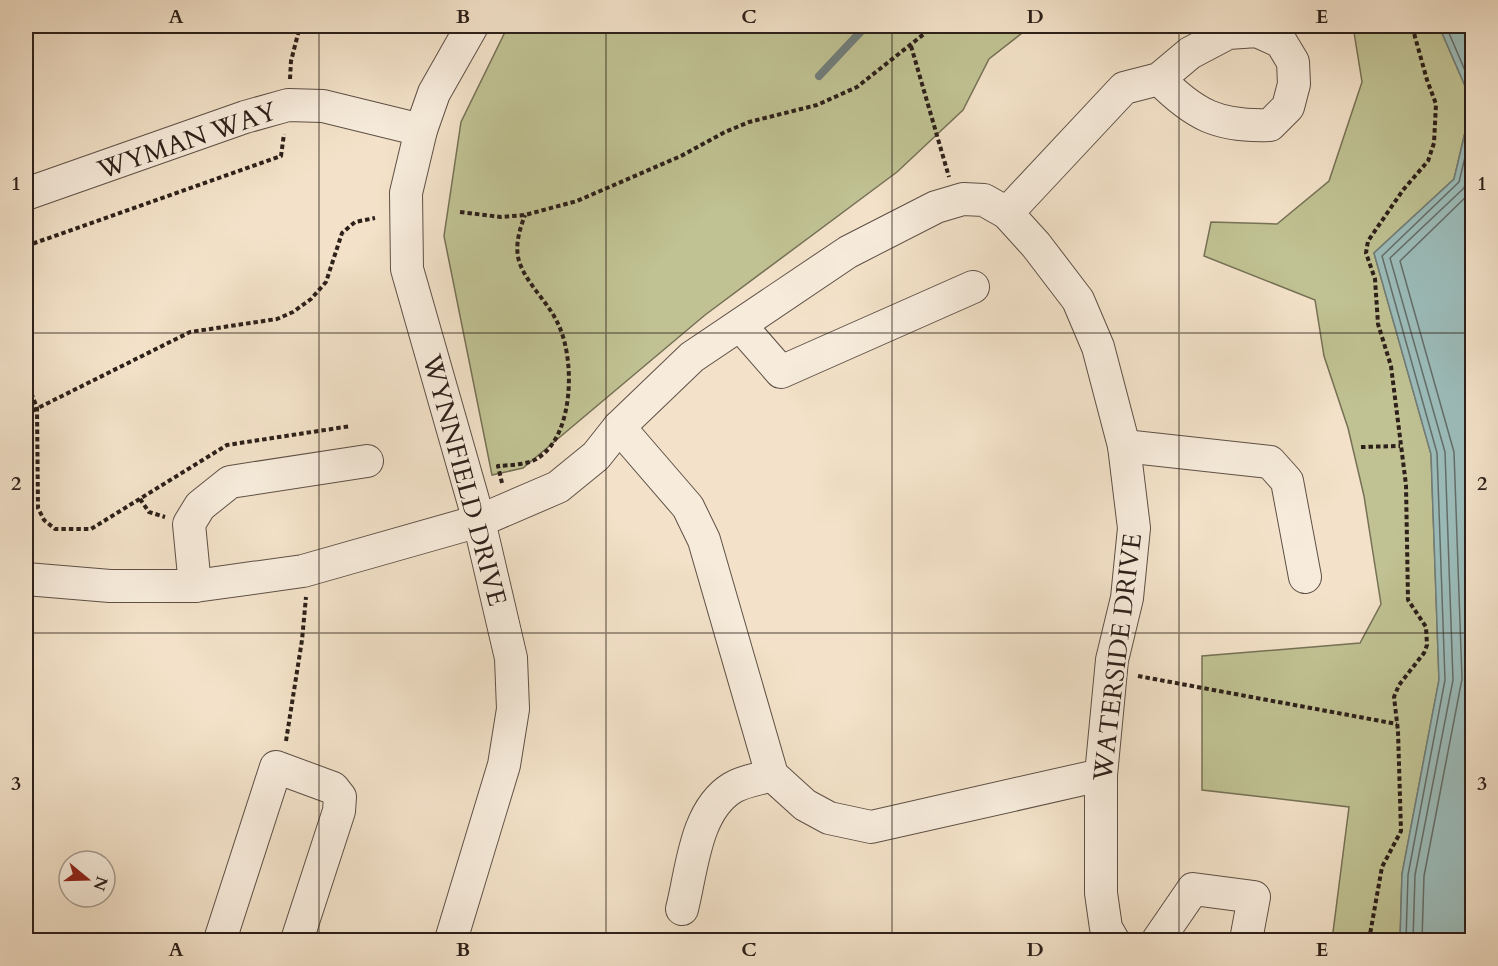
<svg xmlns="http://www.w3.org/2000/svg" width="1498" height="966" font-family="Cardo,serif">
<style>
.green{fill:#c0c293;stroke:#767156;stroke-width:1.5}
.water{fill:#9cbdbb;stroke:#707e7b;stroke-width:1.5}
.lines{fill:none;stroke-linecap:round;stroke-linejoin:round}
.shore{stroke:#646e6a;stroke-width:1.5}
.stream{stroke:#707e7b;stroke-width:8}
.minor-casing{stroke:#5e5046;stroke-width:34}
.path{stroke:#2d201a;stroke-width:4;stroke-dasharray:4.5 3;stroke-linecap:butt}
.minor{stroke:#f7ecdc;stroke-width:32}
.grid{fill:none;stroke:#2d201a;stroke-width:1.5;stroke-opacity:0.55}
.labels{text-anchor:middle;stroke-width:4.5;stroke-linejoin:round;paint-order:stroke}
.street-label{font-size:26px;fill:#2d201a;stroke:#f7ecdc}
.neatline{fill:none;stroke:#2d201a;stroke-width:2}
.grid-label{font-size:20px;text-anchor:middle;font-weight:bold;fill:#2d201a}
</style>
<rect width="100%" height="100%" fill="#f3e2c9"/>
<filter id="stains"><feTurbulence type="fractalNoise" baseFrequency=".00333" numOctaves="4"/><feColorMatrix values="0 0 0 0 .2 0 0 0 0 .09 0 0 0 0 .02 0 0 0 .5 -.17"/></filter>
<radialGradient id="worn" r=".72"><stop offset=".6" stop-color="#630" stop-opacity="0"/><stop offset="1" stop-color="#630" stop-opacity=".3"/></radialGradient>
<!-- green -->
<g class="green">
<path d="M508,26H1031L989,59L963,110L897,172L705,315L523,468L492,475L444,236L461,122Z"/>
<path d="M1353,26H1439L1472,102L1454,179L1374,253L1431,454L1439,680L1402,874L1400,940H1332L1349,807L1202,790V656L1360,643L1381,604L1364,496L1348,428L1324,356L1315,300L1204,256L1211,222L1277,224L1329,181L1362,82Z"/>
</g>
<!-- water -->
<g class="water">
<path d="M1439,26H1472V102Z"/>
<path d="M1472,104V940H1400L1402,874L1439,680L1431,454L1374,253L1454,179Z"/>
</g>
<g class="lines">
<!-- shore -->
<g class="shore">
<path d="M1446,26L1472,87"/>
<path d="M1406,940L1408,875L1445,680L1437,453L1382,256L1459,182L1472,128"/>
<path d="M1413,940L1415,875L1453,680L1445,452L1390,258L1464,188L1472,159"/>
<path d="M1422,940L1424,876L1462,679L1454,452L1400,261L1472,191"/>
</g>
<!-- stream -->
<path class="stream" d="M819,76L866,26"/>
<defs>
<g id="minor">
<path d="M26,194L245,117L288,105L323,106L421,130"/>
<path d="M1007,213L1124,88L1159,79L1190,53L1228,33L1257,31L1281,42L1293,62L1294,84L1288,107L1270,125C1218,127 1195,115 1159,79"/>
<path d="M740,325L781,372L973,287"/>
<path d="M619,427L688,507L704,540L772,775L805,805L829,818L871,827L1101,775"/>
<path d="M1124,446L1270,462L1287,481L1305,577"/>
<path d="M26,579L110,586H195L303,571L479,521L558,487L596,456L619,427L692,357L848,252L936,207L963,199L984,200L1007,213L1036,245L1078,300L1098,347L1124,446L1134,528L1127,598L1112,660L1101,775V893L1106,928L1113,940"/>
<path d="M195,586L189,524L200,506L230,482L367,461"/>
<path d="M682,909C692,870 695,811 732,788C743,781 760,779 772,775"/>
<path d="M220,940L276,767L333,788L340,797L339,811L297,940"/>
<path d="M451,940L504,765L513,709L511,658L479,521L407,269L406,193L421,130L434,93L472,26"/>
<path d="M1158,940L1193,889L1254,897L1246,940"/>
</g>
</defs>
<!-- minor casing -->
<use href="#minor" class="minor-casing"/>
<!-- path -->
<g class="path">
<path d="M911,46L949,177"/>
<path d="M290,79L291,61L300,26"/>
<path d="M460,212L501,217L525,215L577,201L681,156L725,132L749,122L817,105L857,87L934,26"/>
<path d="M26,246L281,156L284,134"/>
<path d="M26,379L37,408L38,508L44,520L55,529H91L227,445L351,426"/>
<path d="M26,414L190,332L277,319L293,312L311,299L326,282L342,233L355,222L375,218"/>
<path d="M1361,447L1400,446"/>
<path d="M502,483L498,466C510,465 528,465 538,458C574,435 575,361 559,326C550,304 529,287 520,264C514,248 519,231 525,215"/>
<path d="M140,499L149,512L165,517"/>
<path d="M1138,676L1397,724"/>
<path d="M286,741L302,640L306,597"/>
<path d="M1369,940L1382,867L1401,831L1398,731L1394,697L1399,685L1424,653L1427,645L1426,627L1408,600L1406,485L1391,366L1378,324L1375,279L1366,253L1368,241L1403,190L1428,161L1434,143L1436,104L1427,80L1412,26"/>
</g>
<!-- minor -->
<use href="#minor" class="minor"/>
</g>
<!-- grid -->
<path class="grid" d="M319,26V940M606,26V940M892,26V940M1179,26V940M26,333H1472M26,633H1472"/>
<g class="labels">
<!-- street labels -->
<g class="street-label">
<text transform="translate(187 140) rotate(-19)" y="9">WYMAN WAY</text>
<text transform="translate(465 480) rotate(75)" y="9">WYNNFIELD DRIVE</text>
<text transform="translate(1117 657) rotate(-83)" y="9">WATERSIDE DRIVE</text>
</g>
</g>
<!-- margin -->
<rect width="1498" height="966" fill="none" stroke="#f3e2c9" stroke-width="66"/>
<!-- north arrow -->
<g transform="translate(87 879) rotate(109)"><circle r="28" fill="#f7ecdc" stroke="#a69a8e" stroke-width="1.5"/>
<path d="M0-4.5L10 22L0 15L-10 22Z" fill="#8f2418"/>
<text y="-9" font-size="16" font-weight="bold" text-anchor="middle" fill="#2d201a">N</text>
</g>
<rect x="33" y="33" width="1432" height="900" class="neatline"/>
<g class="grid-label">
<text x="176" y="23">A</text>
<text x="463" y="23">B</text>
<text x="749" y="23">C</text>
<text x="1035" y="23">D</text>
<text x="1322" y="23">E</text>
<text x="16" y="190">1</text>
<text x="1482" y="190">1</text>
<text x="16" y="490">2</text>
<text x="1482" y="490">2</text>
<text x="16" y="790">3</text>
<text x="1482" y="790">3</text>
<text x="176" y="956">A</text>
<text x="463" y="956">B</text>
<text x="749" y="956">C</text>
<text x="1035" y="956">D</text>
<text x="1322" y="956">E</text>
</g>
<rect width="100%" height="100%" filter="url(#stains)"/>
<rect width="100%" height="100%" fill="url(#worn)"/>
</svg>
